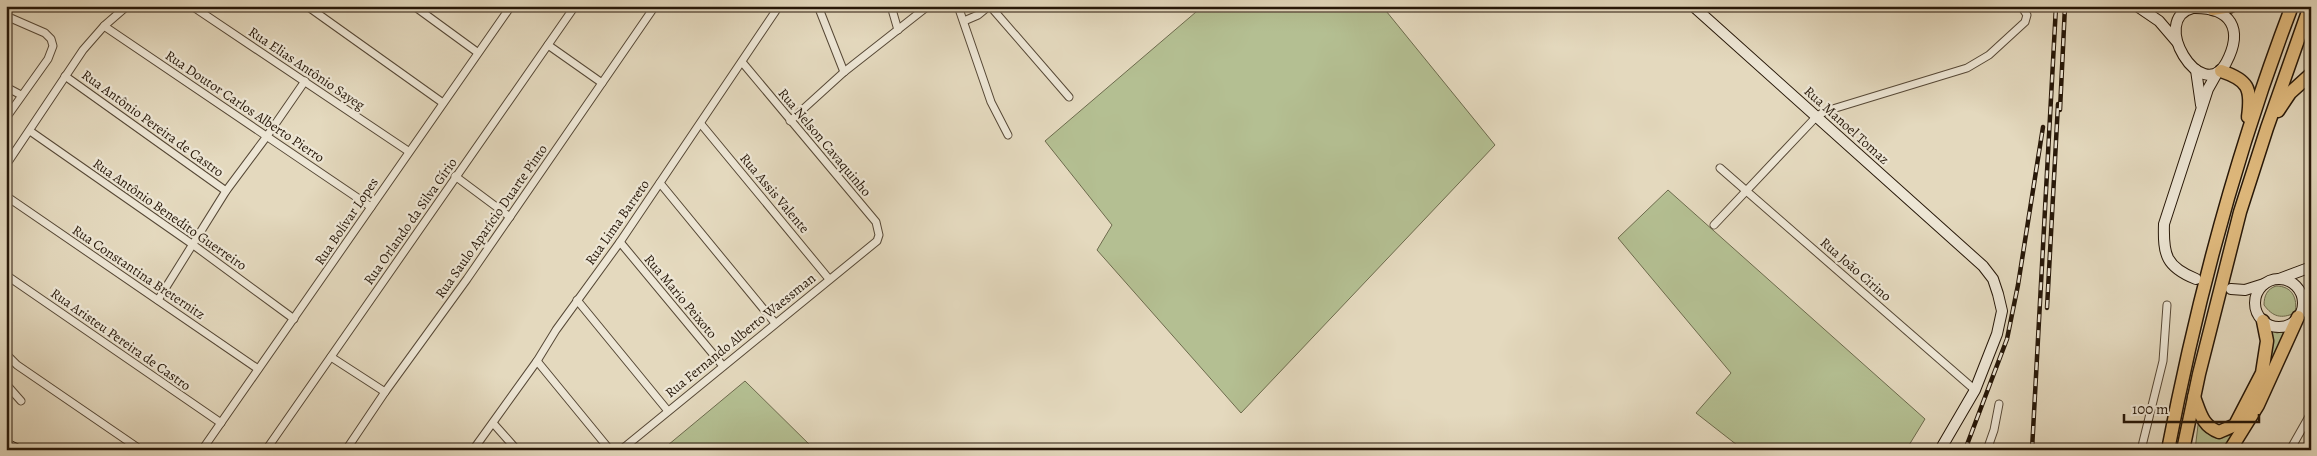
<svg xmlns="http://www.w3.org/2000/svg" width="2317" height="456" font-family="Alegreya,serif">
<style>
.green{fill:#b4bf92;stroke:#6d6b4d}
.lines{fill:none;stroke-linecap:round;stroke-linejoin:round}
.street-casing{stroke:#564836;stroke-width:9}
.secondary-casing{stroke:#261708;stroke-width:12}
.highway-casing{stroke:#261708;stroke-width:15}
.street{stroke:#ede6d5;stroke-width:7}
.secondary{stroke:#ede6d5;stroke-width:10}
.highway{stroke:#e2bc7f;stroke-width:12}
.rail-casing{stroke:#261708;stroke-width:4.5}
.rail{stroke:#ede6d5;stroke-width:2.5;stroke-dasharray:8;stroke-linecap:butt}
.labels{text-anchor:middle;stroke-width:4.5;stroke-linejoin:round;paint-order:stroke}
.street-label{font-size:14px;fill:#261708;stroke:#ede6d5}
</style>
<rect width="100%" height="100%" fill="#e4d9be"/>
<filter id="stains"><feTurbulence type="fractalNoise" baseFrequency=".004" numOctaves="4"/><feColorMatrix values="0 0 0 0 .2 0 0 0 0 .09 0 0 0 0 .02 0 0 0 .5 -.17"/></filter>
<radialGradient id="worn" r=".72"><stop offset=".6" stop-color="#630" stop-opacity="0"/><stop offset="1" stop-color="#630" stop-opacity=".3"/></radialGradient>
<!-- green -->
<g class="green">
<path d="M1203,6H1382L1495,145L1241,413L1097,250L1112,225L1045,141Z"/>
<path d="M1668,190L1925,419L1906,450H1731L1737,445L1696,413L1731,373L1618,238Z"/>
<path d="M2276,286C2292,286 2298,298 2295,313C2281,319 2273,317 2264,305C2264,296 2267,289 2276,286Z"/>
<path d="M2268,329L2277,333L2286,331L2280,348L2227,450H2195L2199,417L2205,432L2217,438L2232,435L2245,415Z"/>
<path d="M745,381L815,450H662Z"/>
</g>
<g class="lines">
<defs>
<g id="street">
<path d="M192,6L408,151"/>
<path d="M307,6L443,103"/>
<path d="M414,6L477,52"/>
<path d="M818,6L844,72"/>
<path d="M891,6L898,30"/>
<path d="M958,6L991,102L1008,135"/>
<path d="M990,6L1069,97"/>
<path d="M6,16L45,33L51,39L53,46L48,59L6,118"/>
<path d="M964,21L978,15L989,6"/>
<path d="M104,26L371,207"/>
<path d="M548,45L602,83"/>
<path d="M65,76L226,191"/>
<path d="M6,87L21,95"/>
<path d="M790,121L844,72L928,6"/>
<path d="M701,124L829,279"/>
<path d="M30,131L192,244L294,319"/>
<path d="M6,165L83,50L104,26L127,6"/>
<path d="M1720,168L1975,390"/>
<path d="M455,176L510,217"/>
<path d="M660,183L775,323"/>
<path d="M6,196L258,369"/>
<path d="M1714,225L1817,116L1826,111L1967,68L1989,55L2025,22L2027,15L2021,6"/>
<path d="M620,242L723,366"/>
<path d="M6,275L221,423"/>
<path d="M158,300L226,191L267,136L305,81"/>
<path d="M577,300L668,411"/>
<path d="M6,354L17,365L141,450"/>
<path d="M331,357L385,392"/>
<path d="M537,361L610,450"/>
<path d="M6,384L21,401"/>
<path d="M493,423L517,450"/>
<path d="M202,450L511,6"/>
<path d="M266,450L575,6"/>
<path d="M346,450L385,392L467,279L655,6"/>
<path d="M473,450L537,361L556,330L620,242L779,6"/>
<path d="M621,450L877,241L879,235L876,222L742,62"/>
<path d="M1987,450L1994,430L1999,404"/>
<path d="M2141,450L2163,361L2167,305"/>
<path d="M2290,450L2311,413"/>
</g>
<g id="secondary">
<path d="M1693,6L1983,266L1993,279L1998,294L2002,311L1997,334L1975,390L1940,450"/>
<path d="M2137,6L2159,21L2177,42"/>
<path d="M2193,8C2231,7 2244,29 2226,63C2202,106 2148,19 2193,8Z"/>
<path d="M2196,70L2201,105"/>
<path d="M2196,279C2166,267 2163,255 2164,224L2208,89L2217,73"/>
<path d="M2279,279L2311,267"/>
<circle cx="2279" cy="303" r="24"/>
<path d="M2231,289L2245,290L2264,284"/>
<path d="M6,444L18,450"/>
</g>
<g id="highway">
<path d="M2213,9L2231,6"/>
<path d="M2221,71C2248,80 2252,88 2248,117"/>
<path d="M2278,111L2290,93L2311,74"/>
<path d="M2194,397C2200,412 2202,426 2219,432L2235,425L2262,373L2267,341L2263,321"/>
<path d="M2168,450C2197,299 2237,150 2292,6"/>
<path d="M2183,450L2199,374L2240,212L2267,128L2310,6"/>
<path d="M2230,450L2258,405L2298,317"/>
</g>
</defs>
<!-- street casing -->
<use href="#street" class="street-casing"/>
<!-- secondary casing -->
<use href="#secondary" class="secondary-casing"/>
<!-- highway casing -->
<use href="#highway" class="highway-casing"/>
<!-- street -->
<use href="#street" class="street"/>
<!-- secondary -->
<use href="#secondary" class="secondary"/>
<!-- highway -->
<use href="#highway" class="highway"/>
<defs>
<g id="rail">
<path d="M2060,110L2065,6"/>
<path d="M2047,308L2058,104"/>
<path d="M1965,450L2007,339L2018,285L2043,127"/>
<path d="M2032,450L2056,6"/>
</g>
</defs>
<!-- rail casing -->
<use href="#rail" class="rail-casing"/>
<!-- rail -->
<use href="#rail" class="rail"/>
</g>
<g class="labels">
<!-- street labels -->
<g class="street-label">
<text transform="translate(307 68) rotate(34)" y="5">Rua Elias Antônio Sayeg</text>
<text transform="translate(245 106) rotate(34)" y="5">Rua Doutor Carlos Alberto Pierro</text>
<text transform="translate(153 123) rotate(36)" y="5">Rua Antônio Pereira de Castro</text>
<text transform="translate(1847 125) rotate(42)" y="5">Rua Manoel Tomaz</text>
<text transform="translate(825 142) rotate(50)" y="5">Rua Nelson Cavaquinho</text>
<text transform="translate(775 193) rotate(50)" y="5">Rua Assis Valente</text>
<text transform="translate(170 214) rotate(35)" y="5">Rua Antônio Benedito Guerreiro</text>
<text transform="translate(346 221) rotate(-56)" y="5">Rua Bolívar Lopes</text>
<text transform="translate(410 221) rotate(-55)" y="5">Rua Orlando da Silva Gírio</text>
<text transform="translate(491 221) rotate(-55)" y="5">Rua Saulo Aparício Duarte Pinto</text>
<text transform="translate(617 222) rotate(-55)" y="5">Rua Lima Barreto</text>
<text transform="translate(1856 269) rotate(41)" y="5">Rua João Cirino</text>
<text transform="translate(139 272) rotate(34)" y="5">Rua Constantina Breternitz</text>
<text transform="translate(681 296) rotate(50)" y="5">Rua Mario Peixoto</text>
<text transform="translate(740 335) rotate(-39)" y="5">Rua Fernando Alberto Waessman</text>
<text transform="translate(121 339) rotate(35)" y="5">Rua Aristeu Pereira de Castro</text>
</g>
</g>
<!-- margin -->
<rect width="2317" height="456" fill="none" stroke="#e4d9be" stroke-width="25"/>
<rect x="8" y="8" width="2302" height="441" fill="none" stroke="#261708" stroke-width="2.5"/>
<rect x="12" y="12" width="2292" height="431" fill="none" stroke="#261708"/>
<!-- scale -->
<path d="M2124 414v8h135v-8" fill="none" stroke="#261708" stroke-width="2.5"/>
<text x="2132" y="414" font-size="15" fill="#261708" stroke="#ede6d5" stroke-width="4" paint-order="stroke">100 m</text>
<rect width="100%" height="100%" filter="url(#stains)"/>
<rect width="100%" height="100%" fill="url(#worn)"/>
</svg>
